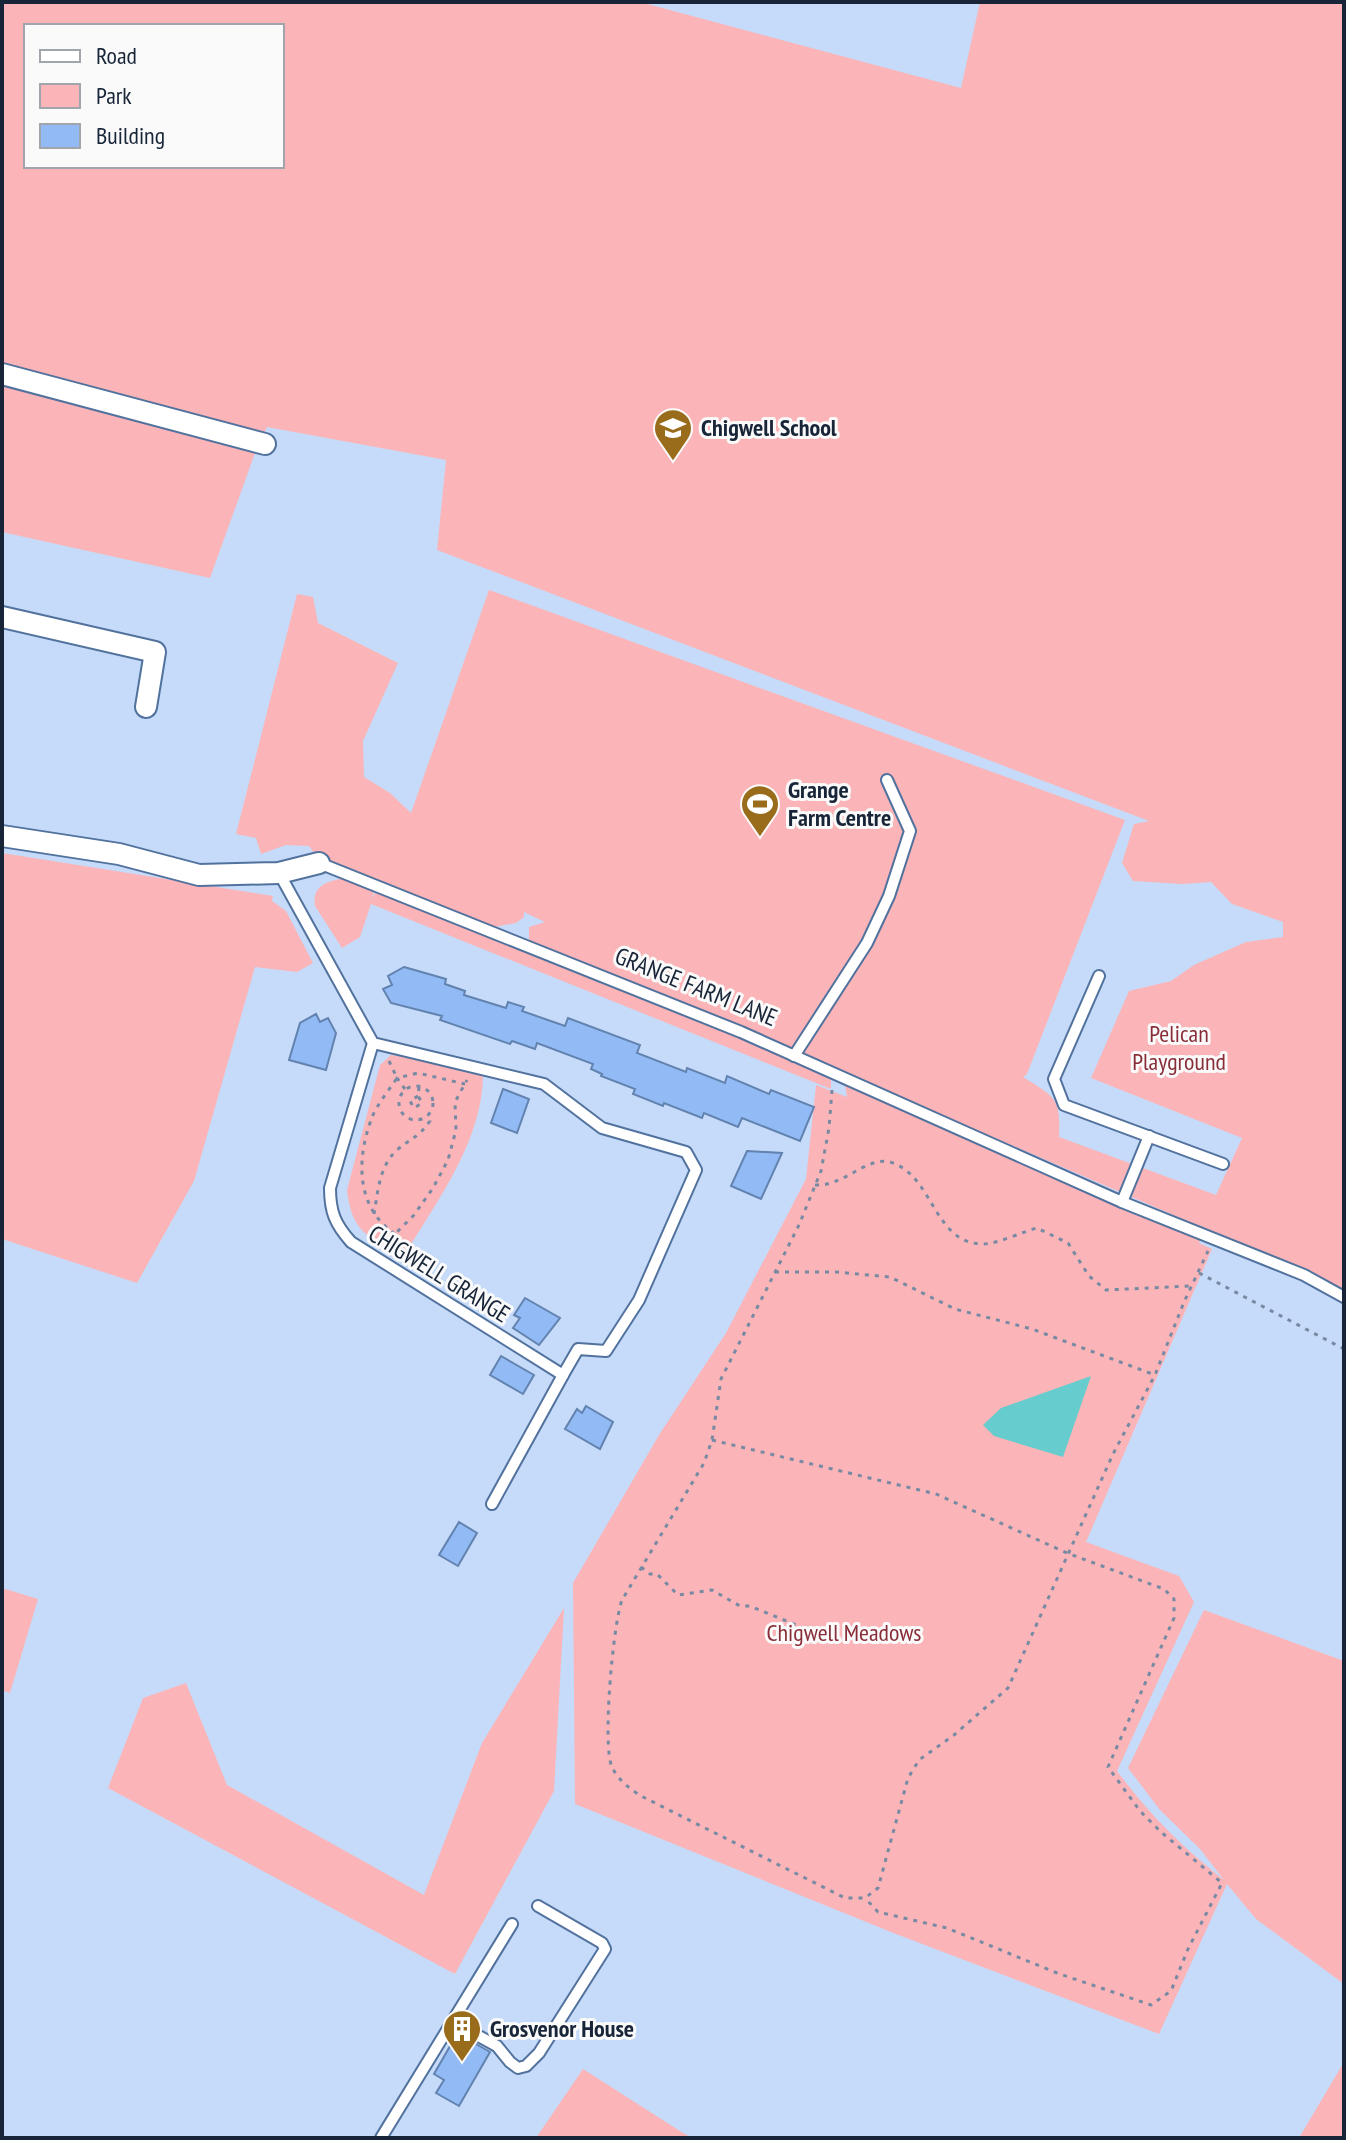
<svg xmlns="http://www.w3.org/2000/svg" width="1346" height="2140" font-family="'PT Sans Narrow',sans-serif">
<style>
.green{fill:#fbb5b8;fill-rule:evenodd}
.water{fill:#67ccce}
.building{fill:#92bbf5;stroke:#6282af;stroke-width:2}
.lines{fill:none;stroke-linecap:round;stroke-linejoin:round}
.lane-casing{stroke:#52729e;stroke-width:14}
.street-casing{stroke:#52729e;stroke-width:24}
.path{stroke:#788aa3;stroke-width:3;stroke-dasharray:4 6;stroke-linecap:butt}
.lane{stroke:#fff;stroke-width:10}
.street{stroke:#fff;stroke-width:20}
.labels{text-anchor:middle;stroke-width:6;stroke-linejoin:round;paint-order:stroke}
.poi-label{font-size:24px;font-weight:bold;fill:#182538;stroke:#fafafa;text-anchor:start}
.street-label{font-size:24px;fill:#182538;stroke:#fafafa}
.park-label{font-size:24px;fill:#882d38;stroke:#fafafa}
</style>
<rect width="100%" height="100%" fill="#c6dbf9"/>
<!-- green -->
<g class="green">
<path d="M2,2H640L961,88L980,2H1344V1289L690,1006L529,942V927L545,922L524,912V917L516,923L489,928L317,857L309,846L286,845L261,854L256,838L236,834L297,594L313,597L318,623L398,663L363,741L364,777L390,793L411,813L489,590L1125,820L1027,1074L1023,1077C1055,1097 1061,1098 1059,1137L1216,1195L1242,1138L1091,1078L1129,991L1171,981L1194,965L1246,942L1283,937V922L1232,904L1211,882L1182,884L1133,881L1122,863L1134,824L1149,821L437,550L446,460L267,427L255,453L210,578L2,532ZM26,26H282V166H26Z"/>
<path d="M2,853L273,896L272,901L286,911L313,963L297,972L255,967L194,1181L137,1283L2,1239Z"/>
<path d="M348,878L375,888L372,899L377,889L831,1076V1089L371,904L360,937L342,948L315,906C311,884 331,880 348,878Z"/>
<path d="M391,1055L425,1060L483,1074C483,1138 440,1197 408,1249L401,1253C366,1239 351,1228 347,1190L380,1065Z"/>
<path d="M816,1085L847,1097L845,1085L1200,1240L1199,1243L1212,1249L1086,1542L1179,1576L1194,1602L1117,1771C1152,1817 1179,1844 1224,1880L1200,1849L1160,1810L1128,1768L1204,1610L1344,1661V1984L1256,1919L1227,1884L1159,2034L896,1934L575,1804L573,1583L659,1435L726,1333L806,1179Z"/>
<path d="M2,1588L38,1599L10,1693L2,1690Z"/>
<path d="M564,1608L554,1791L455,1974L108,1788L143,1698L186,1683L227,1785L424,1895L482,1743Z"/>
<path d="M1344,2062V2138H1299Z"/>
<path d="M583,2069L683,2133L693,2138H536Z"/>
</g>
<!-- water -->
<path class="water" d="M1091,1376L1063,1457L994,1436L983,1425L1001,1408Z"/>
<!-- building -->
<g class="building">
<path d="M404,967L446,979L445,984L465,991L464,995L506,1008L508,1002L524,1007L522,1011L565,1026L568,1018L640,1045L637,1053L686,1072L687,1068L725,1083L727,1076L769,1094L771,1090L814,1107L800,1141L742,1118L738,1127L704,1113L702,1118L664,1103L663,1106L633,1094L635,1089L601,1076L602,1074L591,1069L593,1064L537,1043L535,1049L512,1041L510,1044L440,1020L442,1016L391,1003L383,989L392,985L388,976Z"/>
<path d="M316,1014L320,1022L328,1018L336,1033L326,1070L289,1060L300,1023Z"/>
<path d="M503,1089L529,1099L517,1133L491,1123Z"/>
<path d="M747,1151L782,1153L761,1199L731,1186Z"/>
<path d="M525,1298L560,1318L539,1345L513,1328L520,1318L514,1315Z"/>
<path d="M501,1356L534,1375L523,1394L490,1375Z"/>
<path d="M586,1406L613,1422L600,1449L565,1429L577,1409L582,1413Z"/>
<path d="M459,1522L477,1533L458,1566L439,1555Z"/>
<path d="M469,2040L490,2052L459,2106L436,2093L444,2080L434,2074L453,2041L464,2048Z"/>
</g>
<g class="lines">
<defs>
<g id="lane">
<path d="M319,863L741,1032L1122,1202L1304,1275L1344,1297"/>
<path d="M279,873L373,1043L330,1188C330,1212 335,1224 351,1242L563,1375L578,1349L606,1351L639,1300L696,1170L686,1152L602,1128L544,1084L373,1043"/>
<path d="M1099,976L1054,1079L1064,1105L1223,1164"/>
<path d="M794,1056L867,943L889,896L910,831L887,780"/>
<path d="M1122,1202L1149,1136"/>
<path d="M492,1504L563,1375"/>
<path d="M453,2022L497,2046L510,2062L518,2068L526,2066L539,2053L605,1949L602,1943L538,1906"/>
<path d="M381,2138L512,1924"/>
</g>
<g id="street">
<path d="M2,374L265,444"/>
<path d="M2,617L155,652L146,707"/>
<path d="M2,836L119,854L199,875L279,873L319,863"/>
</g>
</defs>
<!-- lane casing -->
<use href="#lane" class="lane-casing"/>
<!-- street casing -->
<use href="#street" class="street-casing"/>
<!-- path -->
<g class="path">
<path d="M389,1061L397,1078C389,1090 379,1102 373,1115C356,1157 355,1207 395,1234"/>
<circle cx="416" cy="1103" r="17"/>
<path d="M405,1089L397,1078L418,1073L465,1084"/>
<path d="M832,1090L829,1128L821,1171L799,1225L721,1379L712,1440L704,1463L622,1600C613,1624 602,1746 612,1767C618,1780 631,1790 643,1797L845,1898H865L878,1888L908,1778L919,1760L954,1735L1008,1688L1113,1454L1155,1375L1184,1302L1208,1251"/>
<path d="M418,1096L410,1101L414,1108L422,1103L418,1096L419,1087"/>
<path d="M815,1185C843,1187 867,1156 890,1162C934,1175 933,1244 983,1244C997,1244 1022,1232 1037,1228L1068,1243L1089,1276L1106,1290L1191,1286"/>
<path d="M374,1214C378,1192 379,1166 397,1150C411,1138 418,1138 430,1121L428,1115"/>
<path d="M386,1248L395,1234L414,1215L433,1188L448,1160L456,1130L455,1102L467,1080"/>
<path d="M775,1272H836L890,1277L955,1309L1032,1329L1155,1375"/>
<path d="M1199,1273L1344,1349"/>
<path d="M712,1440L936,1494L1067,1553L1164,1589L1174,1599V1618L1108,1767L1140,1811L1161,1832L1222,1883L1188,1949L1171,1991L1151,2005L1057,1973L947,1928L878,1912L865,1898"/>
<path d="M641,1567L650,1574H657L678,1595L712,1590L740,1606H750L818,1634"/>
</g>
<!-- lane -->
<use href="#lane" class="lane"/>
<!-- street -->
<use href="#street" class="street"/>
</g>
<!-- icons -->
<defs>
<symbol id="school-pin" viewBox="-11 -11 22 30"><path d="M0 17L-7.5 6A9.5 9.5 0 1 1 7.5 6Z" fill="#996c1c" stroke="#fafafa"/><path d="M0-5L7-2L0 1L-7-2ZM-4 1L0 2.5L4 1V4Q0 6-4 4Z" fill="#fff"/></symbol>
<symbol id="stadium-pin" viewBox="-11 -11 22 30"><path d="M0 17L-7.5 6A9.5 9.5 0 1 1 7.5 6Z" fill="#996c1c" stroke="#fafafa"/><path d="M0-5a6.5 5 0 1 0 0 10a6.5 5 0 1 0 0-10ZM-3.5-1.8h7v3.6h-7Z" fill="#fff"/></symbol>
<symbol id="building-pin" viewBox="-11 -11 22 30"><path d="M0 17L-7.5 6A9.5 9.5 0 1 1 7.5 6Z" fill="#996c1c" stroke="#fafafa"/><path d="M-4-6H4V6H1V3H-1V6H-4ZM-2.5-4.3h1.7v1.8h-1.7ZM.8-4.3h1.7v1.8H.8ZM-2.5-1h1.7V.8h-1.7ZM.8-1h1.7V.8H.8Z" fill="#fff"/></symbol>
</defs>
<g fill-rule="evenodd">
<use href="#school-pin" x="651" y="406" width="44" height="60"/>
<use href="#stadium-pin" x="738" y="782" width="44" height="60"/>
<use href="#building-pin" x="440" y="2007" width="44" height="60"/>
</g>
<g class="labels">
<!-- poi labels -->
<g class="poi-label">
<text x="701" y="436">Chigwell School</text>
<text x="788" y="798">Grange<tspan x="788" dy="28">Farm Centre</tspan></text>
<text x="490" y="2037">Grosvenor House</text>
</g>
<!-- street labels -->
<g class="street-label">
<text transform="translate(696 987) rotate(22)" y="8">GRANGE FARM LANE</text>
<text transform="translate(439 1274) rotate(32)" y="8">CHIGWELL GRANGE</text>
</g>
<!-- park labels -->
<g class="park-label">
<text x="1179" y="1042">Pelican<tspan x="1179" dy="28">Playground</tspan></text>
<text x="844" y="1641">Chigwell Meadows</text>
</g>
</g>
<!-- border -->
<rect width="1346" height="2140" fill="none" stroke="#182538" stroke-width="8"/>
<!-- legend -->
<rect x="24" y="24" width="260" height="144" fill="#fafafa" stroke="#a0a5ac" stroke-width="2"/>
<rect x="40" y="50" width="40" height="12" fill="#ffffff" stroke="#a0a5ac" stroke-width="2"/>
<text x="96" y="64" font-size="24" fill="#182538">Road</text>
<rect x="40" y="84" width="40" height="24" fill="#fbb5b8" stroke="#a0a5ac" stroke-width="2"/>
<text x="96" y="104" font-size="24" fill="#182538">Park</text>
<rect x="40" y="124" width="40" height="24" fill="#92bbf5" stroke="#a0a5ac" stroke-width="2"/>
<text x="96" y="144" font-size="24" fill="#182538">Building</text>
</svg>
